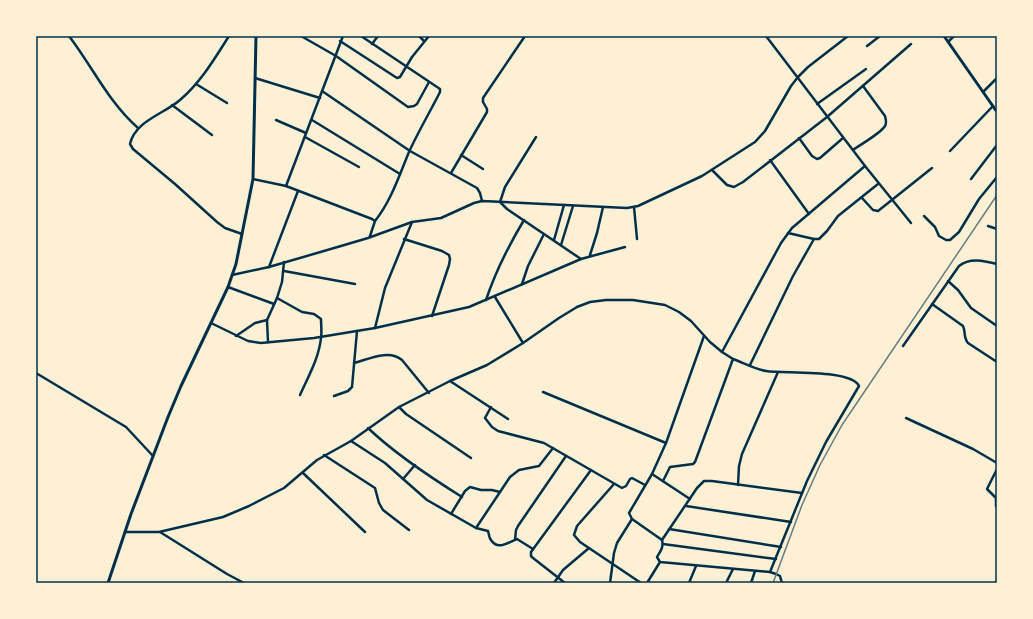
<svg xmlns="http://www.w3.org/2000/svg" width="1033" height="619" font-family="'DM Sans',sans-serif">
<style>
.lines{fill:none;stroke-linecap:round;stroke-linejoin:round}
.minor{stroke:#003049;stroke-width:2.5}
.tertiary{stroke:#003049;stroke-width:3}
.rail{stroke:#657d81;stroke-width:1.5}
.neatline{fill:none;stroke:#003049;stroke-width:1.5}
</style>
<rect width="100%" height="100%" fill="#fdf0d5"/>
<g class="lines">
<!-- minor -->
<g class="minor">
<path d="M69,36C92,66 109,103 138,128"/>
<path d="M229,36C215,58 201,82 180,100C164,114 135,121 130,144L133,149L175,184L217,222L225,228L242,234"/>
<path d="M301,36L336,56L408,107L414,106L417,104L429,82"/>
<path d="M361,36L440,89V92C430,112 418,132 409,152C399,176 391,201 375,221"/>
<path d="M419,36L424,41"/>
<path d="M340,41L397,78L400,77L412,57L429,36"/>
<path d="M948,42L954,36"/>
<path d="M372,44L378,36"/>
<path d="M867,46L880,36"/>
<path d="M255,78L320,98"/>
<path d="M196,84L227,103"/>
<path d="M322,91L410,151L477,188L480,193L482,201"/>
<path d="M983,92L997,78"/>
<path d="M817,104L866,69"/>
<path d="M172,105L212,135"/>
<path d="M276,120L306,133"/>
<path d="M312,120L400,174"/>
<path d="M305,137L359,167"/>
<path d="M536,137L505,187L500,202L507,209L581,259"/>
<path d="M799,138L812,156L817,159L820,158L843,138"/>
<path d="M853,150C861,144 880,134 885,126C887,123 886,120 885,116L863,86"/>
<path d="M950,151L993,106"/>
<path d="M461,155L483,169"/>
<path d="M770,160L809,214"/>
<path d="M865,166L911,223"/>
<path d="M712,170L727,185L734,187L743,182L827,117L911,44"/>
<path d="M451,173L487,112V109L483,102V98L525,36"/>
<path d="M253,179L286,186L372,219L375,221L370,236"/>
<path d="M971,179L997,145"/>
<path d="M286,186L343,36"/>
<path d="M862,198L873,210L878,211L932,168"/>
<path d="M634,207L637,239"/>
<path d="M924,216L935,227L939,236L946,240H950L959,232L979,199L997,177"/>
<path d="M988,226L997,229"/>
<path d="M788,233L814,239H819L827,231L838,216L878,184"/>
<path d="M404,239L442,251L449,255L450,259L449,265L432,316"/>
<path d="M554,240L564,205"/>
<path d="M561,245L573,206"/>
<path d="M590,255L597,233L603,207"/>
<path d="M269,267L298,191"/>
<path d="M284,271L355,284"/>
<path d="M232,275L269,267L341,246L368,238L412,222L441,218L474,203L482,201L627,208L638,206L702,176L755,142L765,131L791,86L798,77L808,67L848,36"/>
<path d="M948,281L958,290L971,308L997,326"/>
<path d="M522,284L528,266L544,234"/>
<path d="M228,287L274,304"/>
<path d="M495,297L523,343"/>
<path d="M277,298L302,312L314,314L321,319C321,325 322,332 321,338C319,358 308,377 300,395"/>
<path d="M486,300C495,273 509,245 524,220"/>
<path d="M932,304L963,326C966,332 963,337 968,343L997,362"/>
<path d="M211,323L248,341L261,343L314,338L375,328L469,307L581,259L625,247"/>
<path d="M375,328L385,288L412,222"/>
<path d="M236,336L255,323L267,320"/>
<path d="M268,342L267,320L277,298L282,282L284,262"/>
<path d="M903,346L959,266C970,257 985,261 997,264"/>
<path d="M733,359C744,363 754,369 766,371C784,374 851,369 859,386L826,442L807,481L770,572"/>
<path d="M354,363C369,359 389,349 402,360L429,393"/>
<path d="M750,365L793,276L814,239"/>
<path d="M36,373L126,427L153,456"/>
<path d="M450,381L508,419"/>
<path d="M543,392L666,443"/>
<path d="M334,396L348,391L352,387L357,331"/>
<path d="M399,407L406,414L471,458"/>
<path d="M491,407L485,418L492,427L498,431L544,443L622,488L626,486L630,479L632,478L645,485"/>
<path d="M906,418L973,449L997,463"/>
<path d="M368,428C395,454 430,477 462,497"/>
<path d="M351,441L385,463L427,500L476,528L488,531C489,534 489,538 491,540C498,551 509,542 517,539L533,549"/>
<path d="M324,455L375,488L379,503L383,510L409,530"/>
<path d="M303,473L365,532"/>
<path d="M652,474L629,513L632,519L662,540C664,547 660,552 657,557L660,562L770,572L776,574L780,576L782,583"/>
<path d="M403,479L415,465"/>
<path d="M663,481L670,467L693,464L695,462L733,359L722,352L781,243L792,228L865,166L766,36"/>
<path d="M614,484L577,526L574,535L580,542L641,583"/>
<path d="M738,485L739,466L742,454L778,372"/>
<path d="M690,499L652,474L666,443L704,336"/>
<path d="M686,506L791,522"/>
<path d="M996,506V498L987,489L997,469"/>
<path d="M451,514L465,491L470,487L481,490H492L500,492"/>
<path d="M476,528L510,477L519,470L539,466L553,448"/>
<path d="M669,529L781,547"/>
<path d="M125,532H159L223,517L249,506L284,488L317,460L351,441L399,407L450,381L487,365L523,343L559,318L577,307L590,302L606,300H633L665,305L679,312L691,321L710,342L722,352"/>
<path d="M160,532L227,574L244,583"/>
<path d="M515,540L516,530L518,526L566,456"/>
<path d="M662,540L697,488L704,481H712L802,493"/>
<path d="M663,544L776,559"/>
<path d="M554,583L563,570L589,548"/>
<path d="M565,583L533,558L531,556V552L591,470"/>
<path d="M610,583L614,553L617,543L632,519"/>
<path d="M647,583L660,562"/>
<path d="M689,583L696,566"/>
<path d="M726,583L733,569"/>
<path d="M751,583L755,571"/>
</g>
<!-- tertiary -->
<g class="tertiary">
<path d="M944,36L997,112"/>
<path d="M108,583L131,514L168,417L181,386L228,287L236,264L253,179L256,36"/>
</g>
<!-- rail -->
<path class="rail" d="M773,583L802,505L820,465L842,425L997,195"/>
</g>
<!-- border -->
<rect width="1033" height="619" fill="none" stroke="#fdf0d5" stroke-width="74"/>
<rect x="37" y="37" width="959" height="545" class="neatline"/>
</svg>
